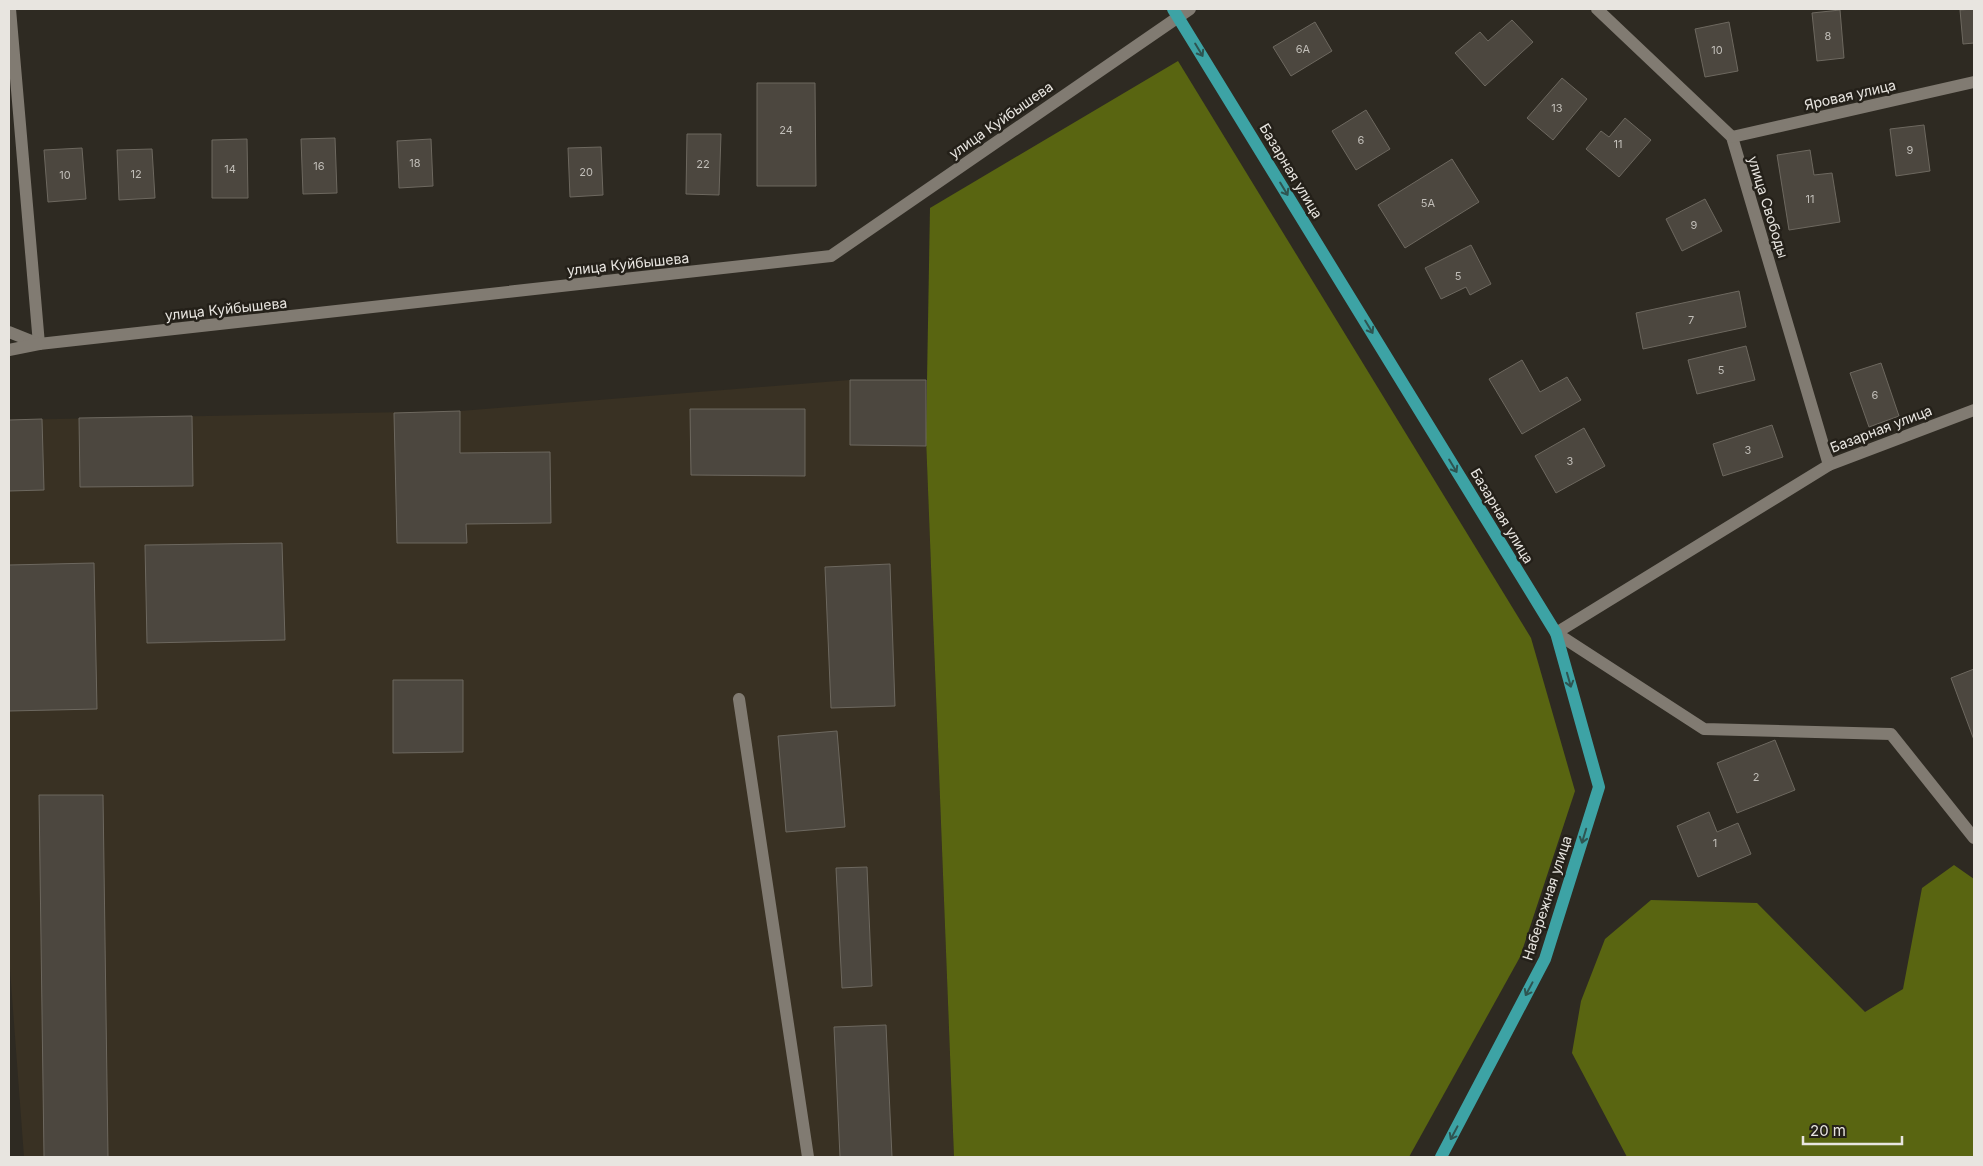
<svg xmlns="http://www.w3.org/2000/svg" width="1983" height="1166" font-family="Inter,sans-serif">
<style>
.built{fill:#393123}
.forest{fill:#596511}
.building{fill:#4c473f;stroke:#6d685f}
.lines{fill:none;stroke-linecap:round;stroke-linejoin:round}
.minor{stroke:#817b72;stroke-width:12}
.major{stroke:#3da3a5;stroke-width:12}
.oneway{stroke:#2e5451}
.labels{text-anchor:middle;stroke-width:5;stroke-linejoin:round;paint-order:stroke}
.number-label{font-size:11px;fill:#c1beb8}
.street-label{font-size:14px;fill:#e8e5e0;stroke:#242019}
</style>
<rect width="100%" height="100%" fill="#2e2a22"/>
<!-- built -->
<path class="built" d="M850,380H926V438L954,1157H24L9,956V420L460,411Z"/>
<!-- forest -->
<g class="forest">
<path d="M1178,61L1531,638L1575,791L1520,957L1409,1157H954L926,438L930,208Z"/>
<path d="M1954,865L1974,879V1157H1627L1572,1053L1581,1001L1605,939L1651,900L1757,903L1865,1012L1903,989L1922,888Z"/>
</g>
<!-- building -->
<g class="building">
<path d="M1974,9V43L1963,44L1960,10Z"/>
<path d="M1840,10L1844,58L1817,61L1812,13Z"/>
<path d="M1512,20L1533,42L1485,86L1455,53L1480,32L1488,41Z"/>
<path d="M1315,22L1332,51L1291,76L1273,47Z"/>
<path d="M1729,22L1738,71L1705,77L1695,29Z"/>
<path d="M1562,78L1587,99L1553,140L1527,118Z"/>
<path d="M757,83H815L816,186H757Z"/>
<path d="M1366,110L1390,149L1356,170L1332,131Z"/>
<path d="M1625,118L1651,140L1619,177L1586,149L1601,131L1609,137Z"/>
<path d="M1924,125L1930,171L1896,176L1890,129Z"/>
<path d="M687,134H721L719,195L686,194Z"/>
<path d="M335,138L337,193L303,194L301,139Z"/>
<path d="M247,139L248,198H212V140Z"/>
<path d="M431,139L433,186L399,188L397,141Z"/>
<path d="M601,147L603,195L570,197L568,148Z"/>
<path d="M82,148L86,199L48,202L44,150Z"/>
<path d="M152,149L155,198L119,200L117,150Z"/>
<path d="M1810,150L1814,175L1832,173L1840,222L1789,230L1777,155Z"/>
<path d="M1452,159L1479,202L1405,248L1378,205Z"/>
<path d="M1705,199L1722,231L1682,251L1666,219Z"/>
<path d="M1471,245L1491,284L1470,295L1466,287L1441,299L1425,268Z"/>
<path d="M1739,291L1746,327L1643,349L1636,313Z"/>
<path d="M1746,346L1755,380L1697,394L1688,360Z"/>
<path d="M1522,360L1540,392L1567,377L1581,400L1522,434L1489,379Z"/>
<path d="M1881,363L1899,416L1869,427L1850,373Z"/>
<path d="M850,380H926V446L850,445Z"/>
<path d="M690,409H805V476L691,475Z"/>
<path d="M460,411V453L550,452L551,523L466,524L467,543H397L394,413Z"/>
<path d="M192,416L193,486L80,487L79,418Z"/>
<path d="M42,419L44,490L9,491V420Z"/>
<path d="M1772,425L1783,457L1723,476L1713,444Z"/>
<path d="M1584,428L1605,466L1556,493L1535,456Z"/>
<path d="M282,543L285,640L147,643L145,545Z"/>
<path d="M94,563L97,709L9,711V565Z"/>
<path d="M890,564L895,706L831,708L825,567Z"/>
<path d="M1974,669V740L1951,678Z"/>
<path d="M393,680H463V752L393,753Z"/>
<path d="M837,731L845,827L786,832L778,736Z"/>
<path d="M1775,740L1795,790L1737,813L1717,763Z"/>
<path d="M39,795H103L108,1157H44Z"/>
<path d="M1709,812L1717,832L1738,823L1751,854L1698,877L1677,826Z"/>
<path d="M867,867L872,986L842,988L836,868Z"/>
<path d="M886,1025L892,1157H840L834,1027Z"/>
</g>
<g class="lines">
<!-- minor -->
<g class="minor">
<path d="M10,9L39,344"/>
<path d="M1597,9L1732,137L1829,465"/>
<path d="M1732,137L1974,82"/>
<path d="M9,332L39,344"/>
<path d="M9,350L39,344L831,256L1190,9"/>
<path d="M1974,410L1829,465L1556,633L1704,729L1891,734L1974,838"/>
<path d="M739,699L808,1157"/>
</g>
<!-- major -->
<path class="major" d="M1173,9L1556,633L1599,787L1545,959L1441,1157"/>
</g>
<!-- one-way arrows -->
<defs><path id="oneway-shaft" d="M-6 0H5M1.5-3L5.5 0L1.5 3" fill="none" stroke-width="1.6" stroke-linecap="round" stroke-linejoin="round" transform="scale(1.25)"/></defs>
<g class="oneway">
<use href="#oneway-shaft" transform="translate(1199 50) rotate(59)"/>
<use href="#oneway-shaft" transform="translate(1284 189) rotate(59)"/>
<use href="#oneway-shaft" transform="translate(1369 327) rotate(59)"/>
<use href="#oneway-shaft" transform="translate(1453 466) rotate(59)"/>
<use href="#oneway-shaft" transform="translate(1569 680) rotate(74)"/>
<use href="#oneway-shaft" transform="translate(1584 836) rotate(107)"/>
<use href="#oneway-shaft" transform="translate(1529 989) rotate(118)"/>
<use href="#oneway-shaft" transform="translate(1454 1133) rotate(118)"/>
</g>
<g class="labels">
<!-- number labels -->
<g class="number-label">
<text x="1828" y="40">8</text>
<text x="1303" y="53">6А</text>
<text x="1717" y="54">10</text>
<text x="1557" y="112">13</text>
<text x="786" y="134">24</text>
<text x="1361" y="144">6</text>
<text x="1618" y="148">11</text>
<text x="1910" y="154">9</text>
<text x="415" y="167">18</text>
<text x="703" y="168">22</text>
<text x="319" y="170">16</text>
<text x="230" y="173">14</text>
<text x="586" y="176">20</text>
<text x="136" y="178">12</text>
<text x="65" y="179">10</text>
<text x="1810" y="203">11</text>
<text x="1428" y="207">5А</text>
<text x="1694" y="229">9</text>
<text x="1458" y="280">5</text>
<text x="1691" y="324">7</text>
<text x="1721" y="374">5</text>
<text x="1875" y="399">6</text>
<text x="1748" y="454">3</text>
<text x="1570" y="465">3</text>
<text x="1756" y="781">2</text>
<text x="1715" y="847">1</text>
</g>
<!-- street labels -->
<g class="street-label">
<text transform="translate(1850 95) rotate(-13)" y="5">Яровая улица</text>
<text transform="translate(1001 120) rotate(-35)" y="5">улица Куйбышева</text>
<text transform="translate(1291 171) rotate(59)" y="5">Базарная улица</text>
<text transform="translate(1768 207) rotate(73)" y="5">улица Свободы</text>
<text transform="translate(628 264) rotate(-6)" y="5">улица Куйбышева</text>
<text transform="translate(226 309) rotate(-6)" y="5">улица Куйбышева</text>
<text transform="translate(1881 429) rotate(-21)" y="5">Базарная улица</text>
<text transform="translate(1502 516) rotate(59)" y="5">Базарная улица</text>
<text transform="translate(1547 898) rotate(-72)" y="5">Набережная улица</text>
</g>
</g>
<!-- border -->
<rect width="1983" height="1166" fill="none" stroke="#e8e5e0" stroke-width="20"/>
<!-- scale -->
<path d="M1803 1136v8h99v-8" fill="none" stroke="#e8e5e0" stroke-width="2.5"/>
<text x="1810" y="1136" font-size="15" fill="#e8e5e0" stroke="#242019" stroke-width="4" paint-order="stroke">20 m</text>
</svg>
